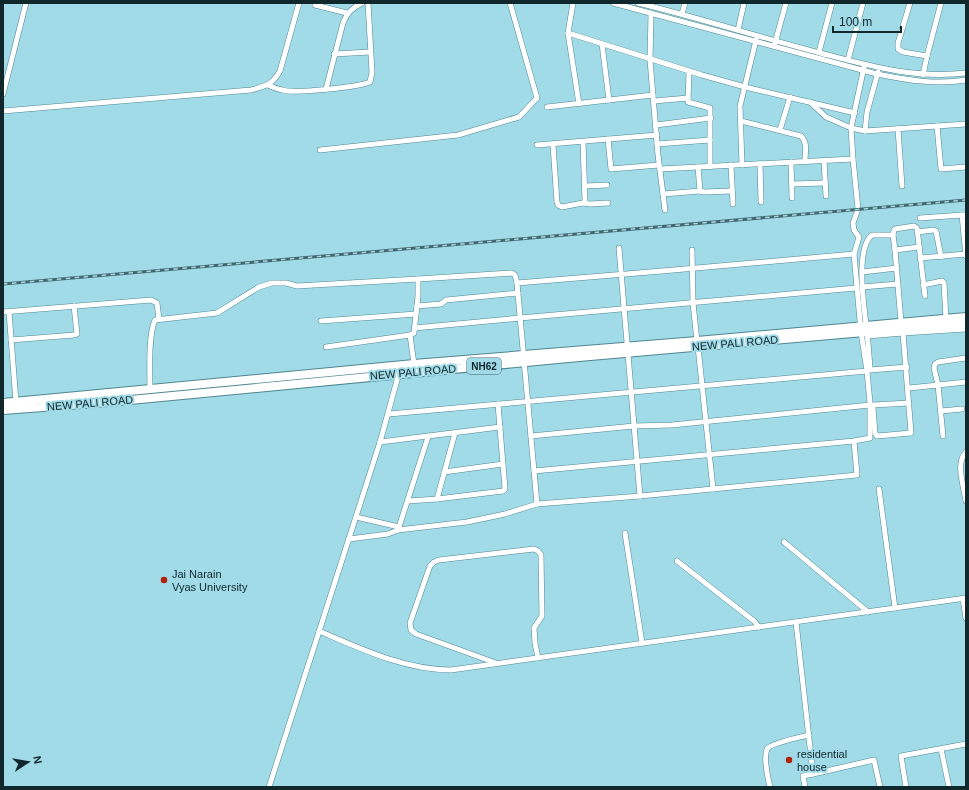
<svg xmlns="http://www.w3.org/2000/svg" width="969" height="790" font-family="Arial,sans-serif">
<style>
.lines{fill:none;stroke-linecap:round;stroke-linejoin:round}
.minor-casing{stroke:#4f8791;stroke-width:6}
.highway-casing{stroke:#4f8791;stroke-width:10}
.minor{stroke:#fff;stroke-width:5}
.highway{stroke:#fff;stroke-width:8}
.rail-casing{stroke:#44676e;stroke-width:3}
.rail{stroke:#a1dbe7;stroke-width:1.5;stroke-dasharray:4.5;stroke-linecap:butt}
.poi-dot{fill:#b0210e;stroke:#a1dbe7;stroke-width:1.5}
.labels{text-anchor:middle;stroke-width:4;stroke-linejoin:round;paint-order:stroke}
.shield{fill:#a1dbe7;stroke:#3c5d64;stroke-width:1}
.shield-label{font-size:10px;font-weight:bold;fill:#10272c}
.street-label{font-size:11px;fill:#10272c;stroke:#a1dbe7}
.poi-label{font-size:11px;fill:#10272c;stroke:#a1dbe7;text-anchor:start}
</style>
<rect width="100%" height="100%" fill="#a1dbe7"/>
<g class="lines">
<defs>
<g id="minor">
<path d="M573,3L568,33L579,104"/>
<path d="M613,3L877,74C907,80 936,85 966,80"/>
<path d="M638,3C699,18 759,37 820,53C870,66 914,79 966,73"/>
<path d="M910,3L898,43V49L903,52L927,56L923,75"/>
<path d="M315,5L347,13"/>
<path d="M651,13L650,60L658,155L665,210"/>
<path d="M682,14L685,3"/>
<path d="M738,30L744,3"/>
<path d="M568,33L702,75L745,87L855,113"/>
<path d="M775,43L786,3"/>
<path d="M602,44L609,100"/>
<path d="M819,52L832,3"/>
<path d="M334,54L370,52"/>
<path d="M927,56L941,3"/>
<path d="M848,60L863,3"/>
<path d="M864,67L851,128L865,131L937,126L941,169L966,167"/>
<path d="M689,72L688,102L710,108V167"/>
<path d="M268,85C272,87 277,89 282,90C295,94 358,87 370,82L372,72L368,3"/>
<path d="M326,89L343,23C347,13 352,8 362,3"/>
<path d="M3,94L26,3"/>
<path d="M654,101L688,98"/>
<path d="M547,107L653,95"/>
<path d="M3,111L251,90C267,85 271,86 280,71L299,3"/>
<path d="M741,121L801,136C808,143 805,152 805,161"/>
<path d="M656,125L711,118"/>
<path d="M937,126L966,124"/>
<path d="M898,129L902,186"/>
<path d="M780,130L790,97"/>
<path d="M865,131L867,112L878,72"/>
<path d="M608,139L611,169L659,165"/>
<path d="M657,144L710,140"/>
<path d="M537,145L657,135"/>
<path d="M553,145L557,202L558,205L562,207L583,203L585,201L583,142"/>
<path d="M320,150L458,135L519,117L537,98L510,3"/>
<path d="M824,160L826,196"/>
<path d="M791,162L792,198"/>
<path d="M760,164L761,202"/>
<path d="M731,165L733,204"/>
<path d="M742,165L740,106L756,40"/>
<path d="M698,167L700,191L704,192L732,191"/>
<path d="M660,169L853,159"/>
<path d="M792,184L825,183"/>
<path d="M585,186L607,185"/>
<path d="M663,194L700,191"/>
<path d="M583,203L590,204L608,203"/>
<path d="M966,215H962L966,256"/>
<path d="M920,218L962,215"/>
<path d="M917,232L933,230L936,231L941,257"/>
<path d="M619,248L640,496"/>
<path d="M692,250L693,303L697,341"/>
<path d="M895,250L919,247"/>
<path d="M920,258L966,254"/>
<path d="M862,272L897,268"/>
<path d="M923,285L942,281L944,283L946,319"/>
<path d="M862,287L898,284"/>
<path d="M417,306L441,304L446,300L518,293"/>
<path d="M3,312L151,300L157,303L159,319"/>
<path d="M9,312L16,402"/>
<path d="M321,321L416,314"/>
<path d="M901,322L895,250L893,235L894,230L895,229L914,226L917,228L925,296"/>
<path d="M414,328L520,318L856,288"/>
<path d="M903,333L966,329"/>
<path d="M867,336L903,333L911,433L877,436L875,433L873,408"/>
<path d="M11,340L74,335L77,334L74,306"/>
<path d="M326,347L410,335"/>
<path d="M698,347L713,489"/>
<path d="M966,358L938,362L935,364L934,368L938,385L966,382"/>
<path d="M414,364L410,335L414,333L418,296V279"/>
<path d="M870,368C869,354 868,339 866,325C864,305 855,249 872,235H893"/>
<path d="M870,370L907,367"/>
<path d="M909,388L938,385L943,436"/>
<path d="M150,390C150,372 148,336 155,320L217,313L259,287L272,283H286L297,286L418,279L512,273L515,275L517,283"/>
<path d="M873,405L909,403"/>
<path d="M941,411L962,409"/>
<path d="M389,414L867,371"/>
<path d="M531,436L634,426L672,425L870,405"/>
<path d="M380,442L500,427"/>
<path d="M966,452C955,463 964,487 966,501"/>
<path d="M534,471L854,441L870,438V403L867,371L861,332L854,254L859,237L854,230L853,223L858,209L853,159L851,128L826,117L810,102"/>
<path d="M444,472L503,464"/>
<path d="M879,489L895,608"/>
<path d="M437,499L455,433"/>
<path d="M408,501L437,499L503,491L505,489L498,404"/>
<path d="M537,504L517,283L662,271L854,254"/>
<path d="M356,517L399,527"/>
<path d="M398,530L428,437"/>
<path d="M625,533L642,643"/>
<path d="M349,539L388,534L398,530L467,522L505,514L537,504L640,496L857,475L854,441"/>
<path d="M784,542L868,612"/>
<path d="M677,561L754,621L759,627"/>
<path d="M963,599L966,618"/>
<path d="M796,622L813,774L874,760L880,787"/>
<path d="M319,631C361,649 405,670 451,670L966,598"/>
<path d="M496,663L416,634L411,630L410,623L430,566L434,562L439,560L534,549L538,551L541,555L542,616L534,628L535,643L538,658"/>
<path d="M941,749L949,787"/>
<path d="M269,787L380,442L399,373"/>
<path d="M770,787C768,778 763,758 767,749C771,743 801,737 809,735"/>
<path d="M805,787L803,776L813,774"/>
<path d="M906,787L901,756L966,744"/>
</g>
<g id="highway">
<path d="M3,403L414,364L697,341L966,317"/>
<path d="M3,410L109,402L579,357L966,323"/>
</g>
</defs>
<!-- minor casing -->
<use href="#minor" class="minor-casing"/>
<!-- highway casing -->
<use href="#highway" class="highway-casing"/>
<!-- minor -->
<use href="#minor" class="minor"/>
<!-- highway -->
<use href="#highway" class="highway"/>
<defs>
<path id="rail" d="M3,284L966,200"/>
</defs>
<!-- rail casing -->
<use href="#rail" class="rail-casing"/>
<!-- rail -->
<use href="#rail" class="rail"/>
</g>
<!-- markers -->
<g class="poi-dot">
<circle cx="164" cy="580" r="4"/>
<circle cx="789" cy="760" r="4"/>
</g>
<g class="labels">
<!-- shield labels -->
<rect class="shield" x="467" y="358" width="34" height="16" rx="3"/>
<g class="shield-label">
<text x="484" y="370">NH62</text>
</g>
<!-- street labels -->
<g class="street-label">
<text transform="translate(735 343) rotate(-5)" y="4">NEW PALI ROAD</text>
<text transform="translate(413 372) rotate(-5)" y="4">NEW PALI ROAD</text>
<text transform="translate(90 403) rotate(-5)" y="4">NEW PALI ROAD</text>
</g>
<!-- poi labels -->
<g class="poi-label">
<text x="172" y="578">Jai Narain<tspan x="172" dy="13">Vyas University</tspan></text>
<text x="797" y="758">residential<tspan x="797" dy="13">house</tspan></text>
</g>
</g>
<!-- border -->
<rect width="969" height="790" fill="none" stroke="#10272c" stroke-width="8"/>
<!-- north arrow -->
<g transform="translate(28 762) rotate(78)" stroke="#a1dbe7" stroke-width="3" paint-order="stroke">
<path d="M0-3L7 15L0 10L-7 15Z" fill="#10272c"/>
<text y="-6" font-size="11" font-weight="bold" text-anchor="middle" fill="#10272c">N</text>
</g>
<!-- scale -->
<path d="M833 26v6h68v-6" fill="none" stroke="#10272c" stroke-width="2"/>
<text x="839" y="26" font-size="12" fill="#10272c" stroke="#a1dbe7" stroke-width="3" paint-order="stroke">100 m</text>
</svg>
